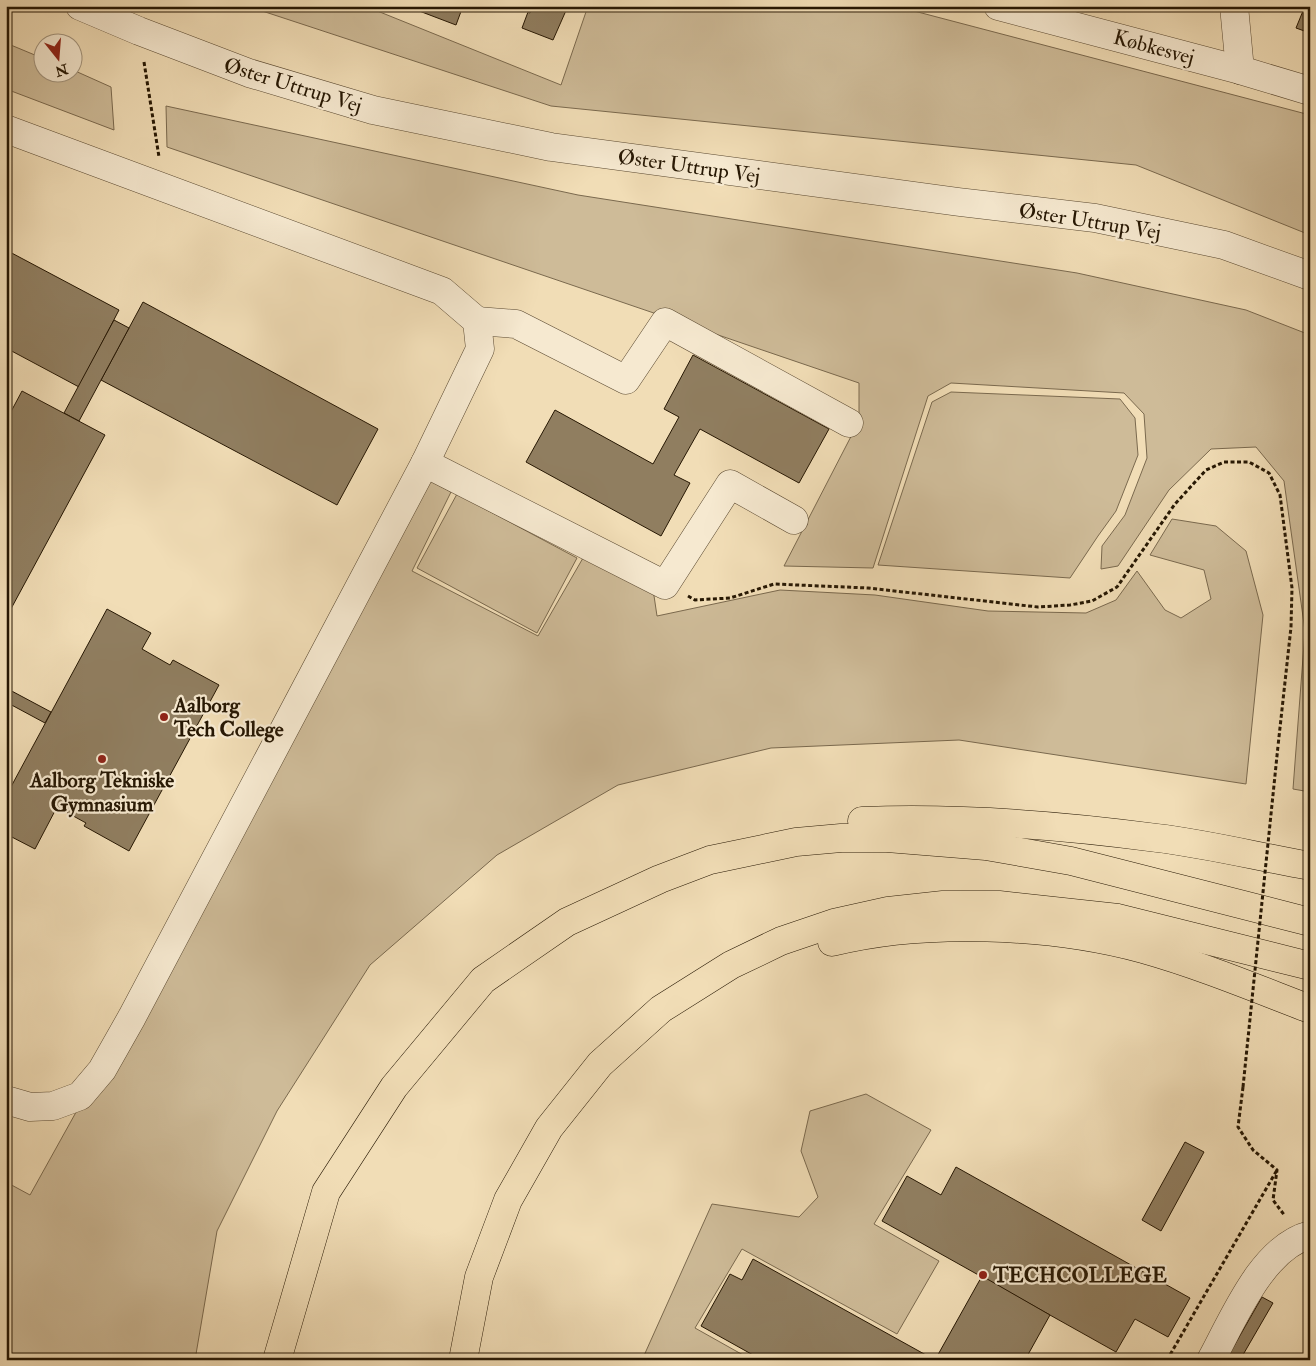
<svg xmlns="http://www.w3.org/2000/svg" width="1316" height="1366" font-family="'IM FELL Double Pica',serif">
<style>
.green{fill:#cebb98;stroke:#7a694e}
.building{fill:#907e60;stroke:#261703}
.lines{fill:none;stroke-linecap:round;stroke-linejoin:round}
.minor-casing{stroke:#594830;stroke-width:29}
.highway-casing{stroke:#261703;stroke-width:29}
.path{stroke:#261703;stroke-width:3;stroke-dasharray:4 2.5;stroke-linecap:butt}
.minor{stroke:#f6e9d0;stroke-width:28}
.highway{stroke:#f1ddb6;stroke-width:28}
.path-bridge{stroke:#261703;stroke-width:3;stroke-dasharray:4 2.5;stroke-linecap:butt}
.poi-dot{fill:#8f2418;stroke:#f6e9d0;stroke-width:2}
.labels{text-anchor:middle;stroke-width:4.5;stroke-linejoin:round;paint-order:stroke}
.street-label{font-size:21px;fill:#261703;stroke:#f6e9d0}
.poi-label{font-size:21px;font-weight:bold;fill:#261703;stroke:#f6e9d0;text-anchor:start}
</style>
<rect width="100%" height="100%" fill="#f1ddb6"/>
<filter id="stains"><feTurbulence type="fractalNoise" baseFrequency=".004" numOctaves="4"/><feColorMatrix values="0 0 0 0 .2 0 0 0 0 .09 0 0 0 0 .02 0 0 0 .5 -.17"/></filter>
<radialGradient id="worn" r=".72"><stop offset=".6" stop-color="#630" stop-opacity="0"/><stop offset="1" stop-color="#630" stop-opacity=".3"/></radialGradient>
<!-- green -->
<g class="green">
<path d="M247,6H365L561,85L588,6H895L1310,115V235L1136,165L551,106Z"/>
<path d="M6,43L42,58V72H72L73,70L111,87L114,130L6,89Z"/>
<path d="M166,106L578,195L1077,273L1246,310L1310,335V792L1293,789L1305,631L1284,481L1256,447L1211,449L1169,490L1118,566L1101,569L1102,546L1125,515L1147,458L1144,414L1124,393L951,383L928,396L873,568L784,566L859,421V383L167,147Z"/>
<path d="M951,392L1120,399L1135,418L1138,455L1116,511L1098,536L1070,578L878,565L932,402Z"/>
<path d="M428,479L451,492L412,571L538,636L583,558L653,589L657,616L780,590L875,595L988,611L1086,613L1116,600L1137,571L1165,610L1181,618L1211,599L1204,570L1150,555L1172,519L1216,526L1246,551L1263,615L1246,784L959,740L771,748L618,785L497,855L370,965L277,1111L217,1231L195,1360H6V1182L30,1195Z"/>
<path d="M457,494L577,558L537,633L417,568Z"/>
<path d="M866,1094L931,1130L874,1224L939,1261L897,1334L742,1249L695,1328L752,1360H642L712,1204L799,1217L818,1197L801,1151L810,1111Z"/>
</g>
<!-- building -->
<g class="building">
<path d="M415,6H463L456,25L414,9Z"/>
<path d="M533,6H568L553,40L522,28L528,12L530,13Z"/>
<path d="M1305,6H1310V33L1296,28Z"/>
<path d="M6,250L119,310L79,387L6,348Z"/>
<path d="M143,302L378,429L337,505L101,380Z"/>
<path d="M114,320L129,328L79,421L64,413Z"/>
<path d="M693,355L829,429L799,483L700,429L674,475L690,483L661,536L526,462L555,410L653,464L679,417L664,409Z"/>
<path d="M22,391L105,435L6,618V421Z"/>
<path d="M107,609L151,633L142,649L170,665L173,660L219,685L129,851L84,826L86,823L57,807L35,849L6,834V796Z"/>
<path d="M6,688L51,712L45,723L6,702Z"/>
<path d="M1185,1142L1204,1152L1161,1231L1142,1220Z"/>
<path d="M956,1167L1190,1298L1168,1337L1135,1319L1116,1352L882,1221L907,1176L941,1195Z"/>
<path d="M753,1259L935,1360H762L701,1326L730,1274L742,1280Z"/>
<path d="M982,1276L1050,1315L1025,1360H935Z"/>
<path d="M1262,1297L1273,1303L1240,1360H1226Z"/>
</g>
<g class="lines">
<defs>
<g id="minor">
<path d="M80,6L139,31L249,73L373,110L551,147L959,202L1095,218L1224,245L1310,276"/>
<path d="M998,6L1240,70L1310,91"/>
<path d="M1234,6L1240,70"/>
<path d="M6,129L442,291L477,321L480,349L425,463L132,1017L102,1070L80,1096L53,1106L30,1107L6,1100"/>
<path d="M477,321L516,324L626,380L665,322L849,423"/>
<path d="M425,463L665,585L730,484L794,520"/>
<path d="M1211,1360C1233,1320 1262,1247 1310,1235"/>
</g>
<g id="highway">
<path d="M862,821C961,817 1059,825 1157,838C1208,844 1259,857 1310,866"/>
<path d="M832,942C924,919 1051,924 1143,949C1200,965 1255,988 1310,1009"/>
<path d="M277,1360L326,1192L394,1087L483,980L567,922L660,879L710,860L796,842L841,838H887L986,846L1071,861L1310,922"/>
<path d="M463,1360L479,1277L508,1200L549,1128L600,1064L661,1009L731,965L781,941L834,923L888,911L943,905H999L1118,918L1310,966"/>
</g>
</defs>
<!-- minor casing -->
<use href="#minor" class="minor-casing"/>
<!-- highway casing -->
<use href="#highway" class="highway-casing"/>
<!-- path -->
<g class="path">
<path d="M144,62L159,157"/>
<path d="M688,596L695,600L730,598L774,584L868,588L1038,607L1070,605L1092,601L1117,587L1175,504L1206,470L1224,462H1249L1269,473L1280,495L1292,588L1291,627L1278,746"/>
<path d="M1243,1087L1238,1127L1253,1150L1277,1170L1273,1200L1285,1216"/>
<path d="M1025,1359L1026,1360"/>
<path d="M1167,1360L1277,1170"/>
</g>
<!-- minor -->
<use href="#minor" class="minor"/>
<!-- highway -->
<use href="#highway" class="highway"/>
<!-- path-bridge -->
<path class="path-bridge" d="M1243,1087L1278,746"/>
</g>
<!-- markers -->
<g class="poi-dot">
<circle cx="164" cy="717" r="5"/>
<circle cx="102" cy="759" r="5"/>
<circle cx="983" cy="1275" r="5"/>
</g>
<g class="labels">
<!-- street labels -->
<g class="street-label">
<text transform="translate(1154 47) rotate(15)" y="7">Købkesvej</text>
<text transform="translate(293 85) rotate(17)" y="7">Øster Uttrup Vej</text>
<text transform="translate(689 166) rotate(8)" y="7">Øster Uttrup Vej</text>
<text transform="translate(1090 221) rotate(9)" y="7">Øster Uttrup Vej</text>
</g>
<!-- poi labels -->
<g class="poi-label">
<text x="174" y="712">Aalborg<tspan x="174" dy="24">Tech College</tspan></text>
<text x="102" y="787" text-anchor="middle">Aalborg Tekniske<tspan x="102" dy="24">Gymnasium</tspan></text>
<text x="993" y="1282">TECHCOLLEGE</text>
</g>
</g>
<!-- margin -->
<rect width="1316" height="1366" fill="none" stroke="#f1ddb6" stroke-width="25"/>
<rect x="8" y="8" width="1301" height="1351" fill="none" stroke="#261703" stroke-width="2.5"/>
<rect x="12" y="12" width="1291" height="1341" fill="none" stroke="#261703"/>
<!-- north arrow -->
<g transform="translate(58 58) rotate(163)"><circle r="24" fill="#f6e9d0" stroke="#a3957e"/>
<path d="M0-4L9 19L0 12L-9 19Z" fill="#8f2418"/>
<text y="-8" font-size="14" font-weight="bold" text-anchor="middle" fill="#261703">N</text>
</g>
<rect width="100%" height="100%" filter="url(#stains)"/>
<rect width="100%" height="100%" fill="url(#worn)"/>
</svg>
